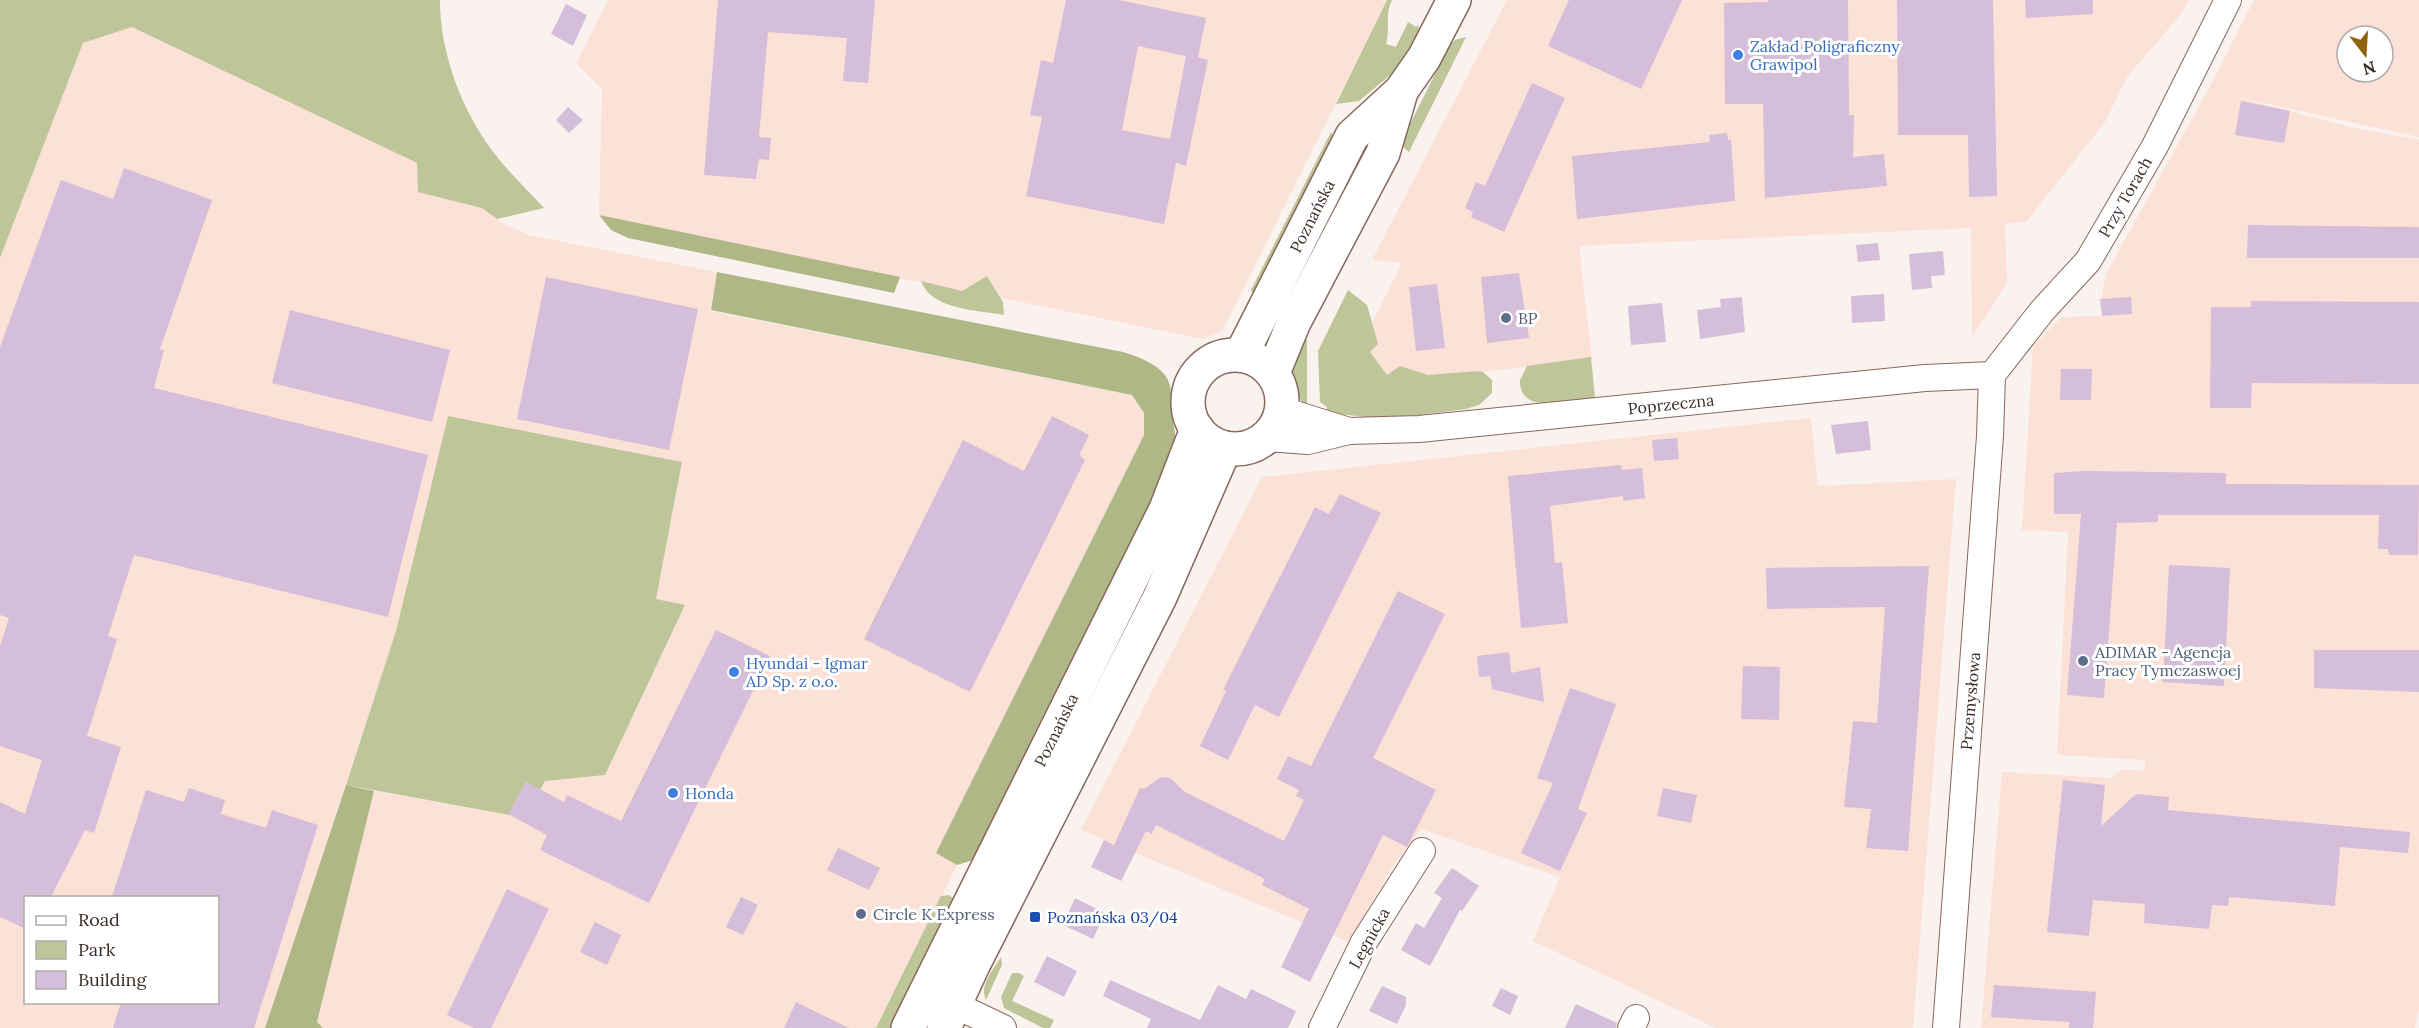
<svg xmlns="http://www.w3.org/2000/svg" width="2419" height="1028" font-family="Lora,serif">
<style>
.built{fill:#fce1d6;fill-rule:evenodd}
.green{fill:#bec598}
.forest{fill:#afb787}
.building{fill:#d4beda;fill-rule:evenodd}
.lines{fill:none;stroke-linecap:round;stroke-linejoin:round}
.street-casing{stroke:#87685b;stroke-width:28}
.primary-casing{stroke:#87685b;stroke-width:36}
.street{stroke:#fff;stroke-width:26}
.primary{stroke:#fff;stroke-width:33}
.shop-dot{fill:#3f7fe0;stroke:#fff;stroke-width:2}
.service-dot{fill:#5c6f8a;stroke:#fff;stroke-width:2}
.transit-dot{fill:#1a4fb4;stroke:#fff;stroke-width:2}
.labels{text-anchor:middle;stroke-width:6;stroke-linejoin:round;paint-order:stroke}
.shop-label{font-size:16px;fill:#366cbe;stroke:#fff;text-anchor:start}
.street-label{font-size:16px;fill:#392c26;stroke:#fff}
.service-label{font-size:16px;fill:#4e5e75;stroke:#fff;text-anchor:start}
.transit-label{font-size:16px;fill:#164399;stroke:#fff;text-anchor:start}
</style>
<rect width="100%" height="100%" fill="#faf2ef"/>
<!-- built -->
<g class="built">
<path d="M608,0H1387L1222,331L1202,339L1001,298L987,276L962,291L599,215L602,89L576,63Z"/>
<path d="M1507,0H2189L2182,13L2127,77L2105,122L2026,222L2005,223L2007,283L1972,337L1971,228L1579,246L1592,360L1378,383L1357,354L1402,263L1372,260Z"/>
<path d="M2254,0H2419V137L2232,96L2350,127L2419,140V1009L2415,1028H1981L2002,772L2111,778L2123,769L2145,771V760L2057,755L2068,532L2022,530L2033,346L2062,317L2102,316L2101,299L2107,272L2208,90ZM2347,36H2383V72H2347Z"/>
<path d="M132,27L417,163L419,192L483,208L500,222L529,235L717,272L710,311L1132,395L1144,413V435L936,853L957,865L876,1028H323L317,1023L374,791L509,815L526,782L605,775L685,606L656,599L682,462L448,416L396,632L265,1028H0V258L83,43ZM26,898H218V1002H26Z"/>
<path d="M1811,418L1818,486L1956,479L1913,1028H1716L1533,941L1560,877L1421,829L1393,866L1348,942L1081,830L1262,477Z"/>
</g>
<!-- green -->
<g class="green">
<path d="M0,0H440C440,50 459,102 486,142C502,166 525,187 544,208L497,219L482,208L418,192L417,163L132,27L83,43L0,258Z"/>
<path d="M1387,0H1392C1384,17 1391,26 1386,44L1396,47L1408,22L1416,27L1418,25L1422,40L1400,67L1359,101L1336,104Z"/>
<path d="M1466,37L1409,152L1400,144L1449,46L1455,40Z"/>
<path d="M1331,132L1333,136L1255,297L1251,290Z"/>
<path d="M987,276L1003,302L1004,315C978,310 931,310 921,281L962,291Z"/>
<path d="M1348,290L1367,305L1378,344L1370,352L1387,375L1400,366L1428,375L1478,371L1483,372L1492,380V393L1479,405L1466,409L1387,419L1327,413V407L1320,402L1318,351Z"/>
<path d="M1305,335L1307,340V406C1281,385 1295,360 1305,335Z"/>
<path d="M1591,357L1595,398C1572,400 1519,417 1520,380L1527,366Z"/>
<path d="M448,416L682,462L656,599L685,605L605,775L545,781L540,790L526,782L509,815L346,785L396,631Z"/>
<path d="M949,895L954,899L895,1028H876L941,896Z"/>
<path d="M1001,957L1002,965L986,1000C979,985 993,970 1001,957Z"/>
<path d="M1012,973H1019L1024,976L1012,1001L1054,1020L1050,1028H1043L1004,1008L1001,997Z"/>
</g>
<!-- forest -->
<g class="forest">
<path d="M599,215L900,277L894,293L628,238L611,230Z"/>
<path d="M717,272L1123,352C1139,357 1166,366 1170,386C1172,393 1170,402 1171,409C1174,431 1178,437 1173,460L982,852L970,861L957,865L936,853L1144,435V413L1132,395L711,310Z"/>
<path d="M346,785L374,791L317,1022L323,1028H265Z"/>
</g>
<!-- building -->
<g class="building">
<path d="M718,0H875L868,83L843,81L847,38L768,32L759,137L771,138L769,160L759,159L756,179L704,175Z"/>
<path d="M1066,0H1119L1206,18L1198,57L1208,60L1186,166L1176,163L1164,224L1026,196L1042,117L1030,115L1041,60L1053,63ZM1138,46L1186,56L1170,139L1122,130Z"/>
<path d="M1569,0H1682L1641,89L1548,46Z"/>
<path d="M1768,0H1848L1849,115H1854L1853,157L1884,154L1887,186L1765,198L1763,104H1725L1724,3L1768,2Z"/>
<path d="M1897,0H1993L1997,196L1969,197L1968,135H1898Z"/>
<path d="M2025,0H2093V14L2026,18Z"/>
<path d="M566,4L587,15L573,46L551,34Z"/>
<path d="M1532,83L1565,98L1504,232L1471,217L1473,212L1465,208L1476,182L1485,186Z"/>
<path d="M2241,101L2290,111L2284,143L2235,135Z"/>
<path d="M568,107L583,120L569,133L556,120Z"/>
<path d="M1727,133L1728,140L1731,139L1735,201L1577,219L1572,156L1710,142L1709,135Z"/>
<path d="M124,168L212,200L160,349L164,350L154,388L428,455L388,617L134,555L108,636L117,639L87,736L121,747L94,833L85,830L51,897H26V929L0,917V802L25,814L42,760L0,746V646L9,618L0,615V347L61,180L113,199Z"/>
<path d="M2248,225L2419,227V258H2247Z"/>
<path d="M1878,243L1880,260L1858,262L1856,245Z"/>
<path d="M1943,251L1945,275L1931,276L1932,288L1912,290L1909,254Z"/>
<path d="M1519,273L1529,338L1487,343L1481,277Z"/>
<path d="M546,277L698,309L669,450L517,419Z"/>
<path d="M1437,284L1445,348L1416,351L1409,287Z"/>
<path d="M1884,294L1885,321L1852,323L1851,296Z"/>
<path d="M1742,297L1745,332L1700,339L1697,310L1721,307L1720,299Z"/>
<path d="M2131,297L2132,314L2102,316L2100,299Z"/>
<path d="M2251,301L2419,302V384L2252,383L2251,408H2210L2211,307H2251Z"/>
<path d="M1662,303L1666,342L1631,345L1628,306Z"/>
<path d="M290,310L450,350L432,422L272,383Z"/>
<path d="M2061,369H2092L2091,400H2060Z"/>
<path d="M1052,416L1089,435L1080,453L1081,457L1085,460L970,692L864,639L963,440L1024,471Z"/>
<path d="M1868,421L1871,450L1836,454L1831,425Z"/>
<path d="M1677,438L1679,459L1654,461L1652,440Z"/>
<path d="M1621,465L1622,470L1642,468L1645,498L1623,501V496L1550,506L1555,563L1562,562L1568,623L1521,628L1508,476Z"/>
<path d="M2086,471L2226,473V484L2419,485L2418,555H2389L2388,549H2378L2379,515H2158V522L2117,523L2104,698L2067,695L2081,514H2054V473Z"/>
<path d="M1340,494L1381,513L1279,717L1255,705L1228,760L1200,746L1226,691L1223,690L1315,507L1329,514Z"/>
<path d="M2169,565L2230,568L2224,686L2163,682Z"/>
<path d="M1929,566L1908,851L1866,848L1871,809L1844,807L1853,721L1877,723L1885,607L1767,609L1766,568Z"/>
<path d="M1398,591L1445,614L1373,758L1436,790L1407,847L1383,835L1310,982L1281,967L1309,909L1262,885L1265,879L1156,825L1152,834L1146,831L1121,881L1091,867L1104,840L1114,845L1140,788L1144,789L1161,777L1170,778L1185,792L1284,841L1304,800L1296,796L1299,790L1277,779L1288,756L1311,766Z"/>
<path d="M716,630L770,656L649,903L540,850L547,835L508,814L526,782L564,802L567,795L621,821Z"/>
<path d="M2314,650H2419V692L2314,688Z"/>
<path d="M1509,652L1511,673L1540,667L1544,702L1492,689L1490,676L1479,677L1477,656Z"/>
<path d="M1743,666L1780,667L1779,720L1741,719Z"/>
<path d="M1570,688L1616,704L1578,809L1587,813L1560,871L1521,853L1553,783L1537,778Z"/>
<path d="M2063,780L2105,785L2101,826L2136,794L2169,797L2168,810L2410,832L2408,853L2340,847L2335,906L2229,897L2228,906L2212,905L2209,929L2144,923L2145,904L2093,900L2089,936L2047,932Z"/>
<path d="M189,788L225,800L221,814L266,828L272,810L318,825L254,1028H113L121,1002H218V897H112L146,790L184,802Z"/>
<path d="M1663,788L1697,795L1691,823L1657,816Z"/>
<path d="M838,848L880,868L869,890L827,870Z"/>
<path d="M1452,868L1479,886L1462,911L1460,910L1430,966L1401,950L1416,923L1424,928L1442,898L1434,893Z"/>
<path d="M507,889L549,909L491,1028H474L447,1015Z"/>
<path d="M741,897L758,905L743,935L726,927Z"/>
<path d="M1075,898L1105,913L1093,939L1063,925Z"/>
<path d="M595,922L621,935L607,965L580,952Z"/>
<path d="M1047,956L1077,971L1064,997L1034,982Z"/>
<path d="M1110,980L1200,1020L1218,985L1246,999L1251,989L1296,1011L1288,1028H1147L1151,1019L1103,996Z"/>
<path d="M1994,985L2096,992L2093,1028H2069V1022L1991,1017Z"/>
<path d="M1382,986L1406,997V1005L1397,1024L1369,1011Z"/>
<path d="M1501,988L1518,996L1510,1015L1492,1006Z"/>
<path d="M796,1002L849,1028H784Z"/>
<path d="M1576,1004L1617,1023L1616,1028H1565Z"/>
</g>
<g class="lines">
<defs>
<g id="street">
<path d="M1992,375L2042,311L2088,261L2155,146L2228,0"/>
<path d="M1282,410L1349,431"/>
<path d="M1266,438L1308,441L1349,431L1419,429L1925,378L1992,375"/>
<path d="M955,1005L1003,1028"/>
<path d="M1322,1028L1364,942L1422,851"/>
<path d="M1631,1028L1636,1018"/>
<path d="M1946,1028L1990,436L1992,375"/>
</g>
<g id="primary">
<path d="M1241,355L1352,136L1401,91L1424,58L1454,0"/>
<circle cx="1235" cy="402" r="47"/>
<path d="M1273,373L1294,322L1383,153L1401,92"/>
<path d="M908,1028L1166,509L1197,429"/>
<path d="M944,1028L973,965L1160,597L1225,448"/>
</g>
</defs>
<!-- street casing -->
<use href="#street" class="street-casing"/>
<!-- primary casing -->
<use href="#primary" class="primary-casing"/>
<!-- street -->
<use href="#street" class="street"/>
<!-- primary -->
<use href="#primary" class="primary"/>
</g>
<!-- markers -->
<g class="shop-dot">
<circle cx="1738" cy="55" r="6"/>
<circle cx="734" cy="672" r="6"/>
<circle cx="673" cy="793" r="6"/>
</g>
<g class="service-dot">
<circle cx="1506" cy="318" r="6"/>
<circle cx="2083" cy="661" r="6"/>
<circle cx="861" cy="914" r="6"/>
</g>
<rect class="transit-dot" x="1029" y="911" width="12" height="12" rx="3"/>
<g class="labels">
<!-- shop labels -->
<g class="shop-label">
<text x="1750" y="52">Zakład Poligraficzny<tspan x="1750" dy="18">Grawipol</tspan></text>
<text x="746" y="669">Hyundai - Igmar<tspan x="746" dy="18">AD Sp. z o.o.</tspan></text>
<text x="685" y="799">Honda</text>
</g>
<!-- street labels -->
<g class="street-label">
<text transform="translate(2125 197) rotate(-60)" y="6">Przy Torach</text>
<text transform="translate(1312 216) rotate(-63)" y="6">Poznańska</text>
<text transform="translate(1671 404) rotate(-6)" y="6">Poprzeczna</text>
<text transform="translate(1970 701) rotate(-85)" y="6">Przemysłowa</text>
<text transform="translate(1056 730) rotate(-64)" y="6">Poznańska</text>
<text transform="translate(1369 938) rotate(-61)" y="6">Legnicka</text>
</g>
<!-- service labels -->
<g class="service-label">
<text x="1518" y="324">BP</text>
<text x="2095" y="658">ADIMAR - Agencja<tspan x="2095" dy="18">Pracy Tymczaswoej</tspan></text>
<text x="873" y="920">Circle K Express</text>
</g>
<!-- transit labels -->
<g class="transit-label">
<text x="1047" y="923">Poznańska 03/04</text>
</g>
</g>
<!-- legend -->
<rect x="24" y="896" width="195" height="108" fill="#ffffff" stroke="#b0aba8" stroke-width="1.5"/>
<rect x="36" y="916" width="30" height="9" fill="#ffffff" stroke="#b0aba8" stroke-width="1.5"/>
<text x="78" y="926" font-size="18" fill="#392c26">Road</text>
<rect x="36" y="941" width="30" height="18" fill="#bec598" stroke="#b0aba8" stroke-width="1.5"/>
<text x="78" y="956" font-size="18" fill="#392c26">Park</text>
<rect x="36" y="971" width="30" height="18" fill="#d4beda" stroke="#b0aba8" stroke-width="1.5"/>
<text x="78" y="986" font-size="18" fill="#392c26">Building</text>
<!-- north arrow -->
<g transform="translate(2365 54) rotate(163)"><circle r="28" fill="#ffffff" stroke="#b0aba8" stroke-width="1.5"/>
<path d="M0-4.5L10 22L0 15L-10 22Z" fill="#92630f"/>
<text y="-9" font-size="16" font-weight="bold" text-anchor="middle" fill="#392c26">N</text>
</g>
</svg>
